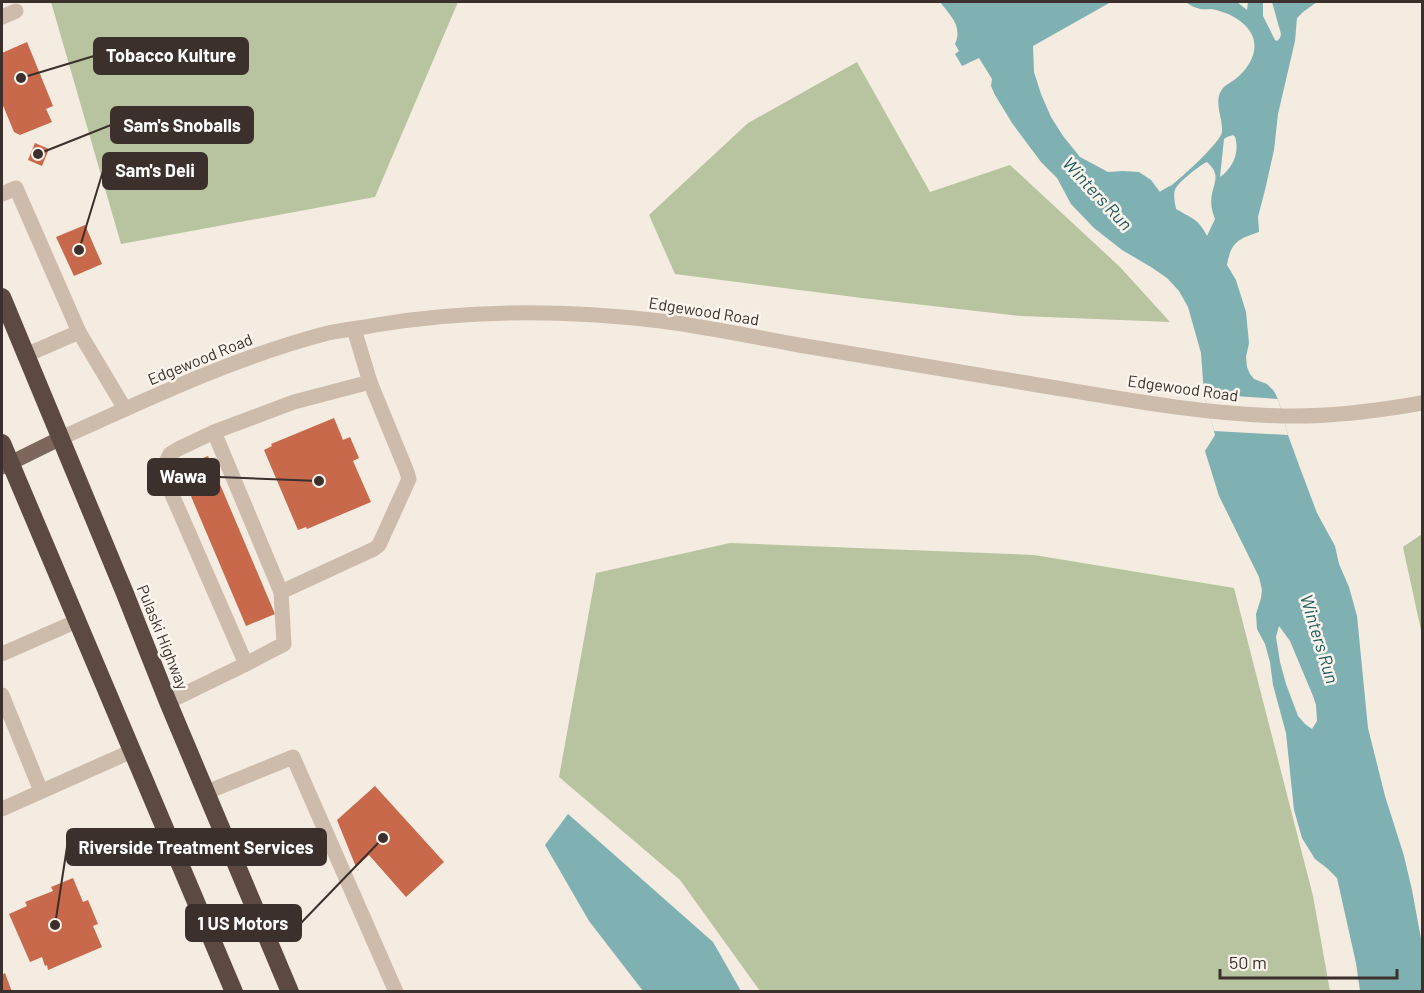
<svg xmlns="http://www.w3.org/2000/svg" width="1424" height="993" font-family="Barlow,sans-serif">
<style>
.green{fill:#b8c4a0}
.water{fill:#7fb0b2;fill-rule:evenodd}
.pier{fill:#f4ebe1}
.building{fill:#c8694b}
.lines{fill:none;stroke-linecap:round;stroke-linejoin:round}
.minor{stroke:#cdbbac;stroke-width:15}
.major{stroke:#7d675c;stroke-width:15}
.highway{stroke:#5c4a42;stroke-width:18}
.labels{text-anchor:middle;stroke-width:5;stroke-linejoin:round;paint-order:stroke}
.street-label{font-size:16px;fill:#3b302b;stroke:#fbf5ee}
.water-label{font-size:18px;font-style:italic;fill:#1f5a5e;stroke:#fbf5ee}
.leader{fill:none;stroke:#3b302b;stroke-width:2}
.callout-dot{fill:#3b302b;stroke:#fbf5ee;stroke-width:2}
.callout{fill:#3b302b;stroke:#3b302b;stroke-width:2}
.callout-label{font-size:18px;text-anchor:middle;font-weight:bold;fill:#fff}
</style>
<rect width="100%" height="100%" fill="#f4ebe1"/>
<!-- green -->
<g class="green">
<path d="M51,2H458L375,197L121,244Z"/>
<path d="M857,62L930,192L1010,165L1120,267L1170,322L1021,316L862,298L675,274L649,215L748,123Z"/>
<path d="M1422,534V635L1403,547Z"/>
<path d="M730,543L1034,555L1234,588L1313,896L1330,991H760L680,880L559,777L596,573Z"/>
</g>
<!-- water -->
<g class="water">
<path d="M940,2H1111L1033,46L1034,72L1041,94L1051,117L1063,136L1080,157L1108,172L1123,171L1139,172L1151,180L1160,192C1163,189 1168,187 1172,185C1181,178 1221,142 1222,132C1223,119 1214,103 1221,91C1225,84 1233,82 1239,76C1250,66 1259,50 1252,35C1245,20 1227,12 1211,9C1207,9 1201,10 1197,8C1193,7 1189,4 1185,2H1237L1247,10L1248,2H1263V16L1275,40L1277,41L1280,38L1281,34L1272,2H1317L1303,12L1297,18L1295,41L1278,114L1274,150L1265,190L1258,217L1259,232C1238,239 1231,242 1227,265L1236,280L1246,312L1249,343L1246,357L1247,367L1250,374L1254,379L1267,384L1274,391L1278,399L1288,435L1300,468L1317,513L1335,546L1339,564L1349,587L1357,616L1368,728L1385,796L1404,856L1412,890L1422,944V991H1360L1356,963L1337,878L1328,869L1315,859L1302,838L1294,810L1286,733L1273,685L1270,662L1265,644L1257,629L1256,614L1261,598L1262,590L1259,577L1219,496L1205,451L1215,435L1214,431L1204,394L1201,353L1188,307L1179,291L1167,278L1151,267L1122,250L1094,228L1071,204L1057,178L1041,162L1012,123L995,95L991,86L992,79L979,58L962,66L955,54L959,51L955,44C963,26 950,15 940,2ZM1233,135L1235,137C1240,152 1233,168 1220,177L1224,139L1227,137ZM1207,162C1220,174 1215,180 1212,194C1210,204 1212,211 1215,219L1207,236C1199,219 1191,218 1176,209C1175,203 1173,195 1175,190C1177,183 1200,165 1207,162ZM1279,626L1290,641L1313,696L1316,705L1317,721L1312,729L1305,724L1298,716L1286,684L1280,662L1276,637Z"/>
<path d="M568,814L713,942L741,991H643L589,921L545,845Z"/>
</g>
<!-- pier -->
<path class="pier" d="M1204,394L1278,399L1288,435L1214,431Z"/>
<!-- building -->
<g class="building">
<path d="M27,42L53,106L46,109L52,122L20,135L14,132L2,103V53Z"/>
<path d="M35,143L49,149L42,166L28,160Z"/>
<path d="M85,225L102,264L74,276L56,237Z"/>
<path d="M334,418L343,440L350,437L359,458L353,461L371,502L307,529L306,527L298,530L264,450L272,446L271,444Z"/>
<path d="M208,456L275,614L246,626L179,468Z"/>
<path d="M375,786L444,862L406,897L369,855L356,867L337,820Z"/>
<path d="M73,878L83,902L88,900L98,924L93,926L102,947L48,970L47,965L45,966L42,957L30,962L9,914L27,906L25,902L53,891L51,887Z"/>
<path d="M5,973L12,992H2V975Z"/>
</g>
<g class="lines">
<!-- minor -->
<g class="minor">
<path d="M2,17L16,11"/>
<path d="M2,194L16,188L79,332L26,355"/>
<path d="M79,332L125,409"/>
<path d="M214,432L281,592L284,644L246,664"/>
<path d="M61,438C148,399 235,357 328,333C343,330 360,328 376,325C470,309 567,310 661,321C708,327 754,337 799,345C873,357 946,370 1020,382C1107,396 1195,414 1283,416C1330,417 1377,411 1422,403"/>
<path d="M281,592L374,549L379,545L409,479L407,472L370,382"/>
<path d="M2,654L77,621"/>
<path d="M2,695L41,791"/>
<path d="M168,702L246,664L163,474L166,462L170,454L178,449L214,432L294,402L370,382L354,329"/>
<path d="M207,792L293,757L396,992"/>
<path d="M2,809L132,751"/>
</g>
<!-- major -->
<path class="major" d="M2,467L61,438"/>
<!-- highway -->
<g class="highway">
<path d="M2,297L124,591L168,702L290,992"/>
<path d="M2,443L234,992"/>
</g>
</g>
<g class="labels">
<!-- street labels -->
<g class="street-label">
<text transform="translate(704 311) rotate(9)" y="6">Edgewood Road</text>
<text transform="translate(200 359) rotate(-22)" y="6">Edgewood Road</text>
<text transform="translate(1183 388) rotate(8)" y="6">Edgewood Road</text>
<text transform="translate(163 637) rotate(68)" y="6">Pulaski Highway</text>
</g>
<!-- water labels -->
<g class="water-label">
<text transform="translate(1097 194) rotate(47)" y="6">Winters Run</text>
<text transform="translate(1319 639) rotate(73)" y="6">Winters Run</text>
</g>
</g>
<!-- callouts -->
<path class="leader" d="M21 78L94 56M38 154L111 125M79 250L103 171M319 481L219 477M55 925L67 847M383 838L301 923"/>
<g class="callout-dot">
<circle cx="21" cy="78" r="6"/>
<circle cx="38" cy="154" r="6"/>
<circle cx="79" cy="250" r="6"/>
<circle cx="319" cy="481" r="6"/>
<circle cx="55" cy="925" r="6"/>
<circle cx="383" cy="838" r="6"/>
</g>
<g class="callout">
<rect x="94" y="38" width="154" height="36" rx="6"/>
<rect x="111" y="107" width="142" height="36" rx="6"/>
<rect x="103" y="153" width="104" height="36" rx="6"/>
<rect x="148" y="459" width="71" height="36" rx="6"/>
<rect x="67" y="829" width="259" height="36" rx="6"/>
<rect x="186" y="905" width="115" height="36" rx="6"/>
</g>
<g class="callout-label">
<text x="171" y="62">Tobacco Kulture</text>
<text x="182" y="132">Sam's Snoballs</text>
<text x="155" y="177">Sam's Deli</text>
<text x="183" y="483">Wawa</text>
<text x="196" y="854">Riverside Treatment Services</text>
<text x="243" y="930">1 US Motors</text>
</g>
<!-- border -->
<rect width="1424" height="993" fill="none" stroke="#3b302b" stroke-width="6"/>
<!-- scale -->
<path d="M1220 969v9h177v-9" fill="none" stroke="#3b302b" stroke-width="3"/>
<text x="1229" y="969" font-size="18" fill="#3b302b" stroke="#fbf5ee" stroke-width="4.5" paint-order="stroke">50 m</text>
</svg>
